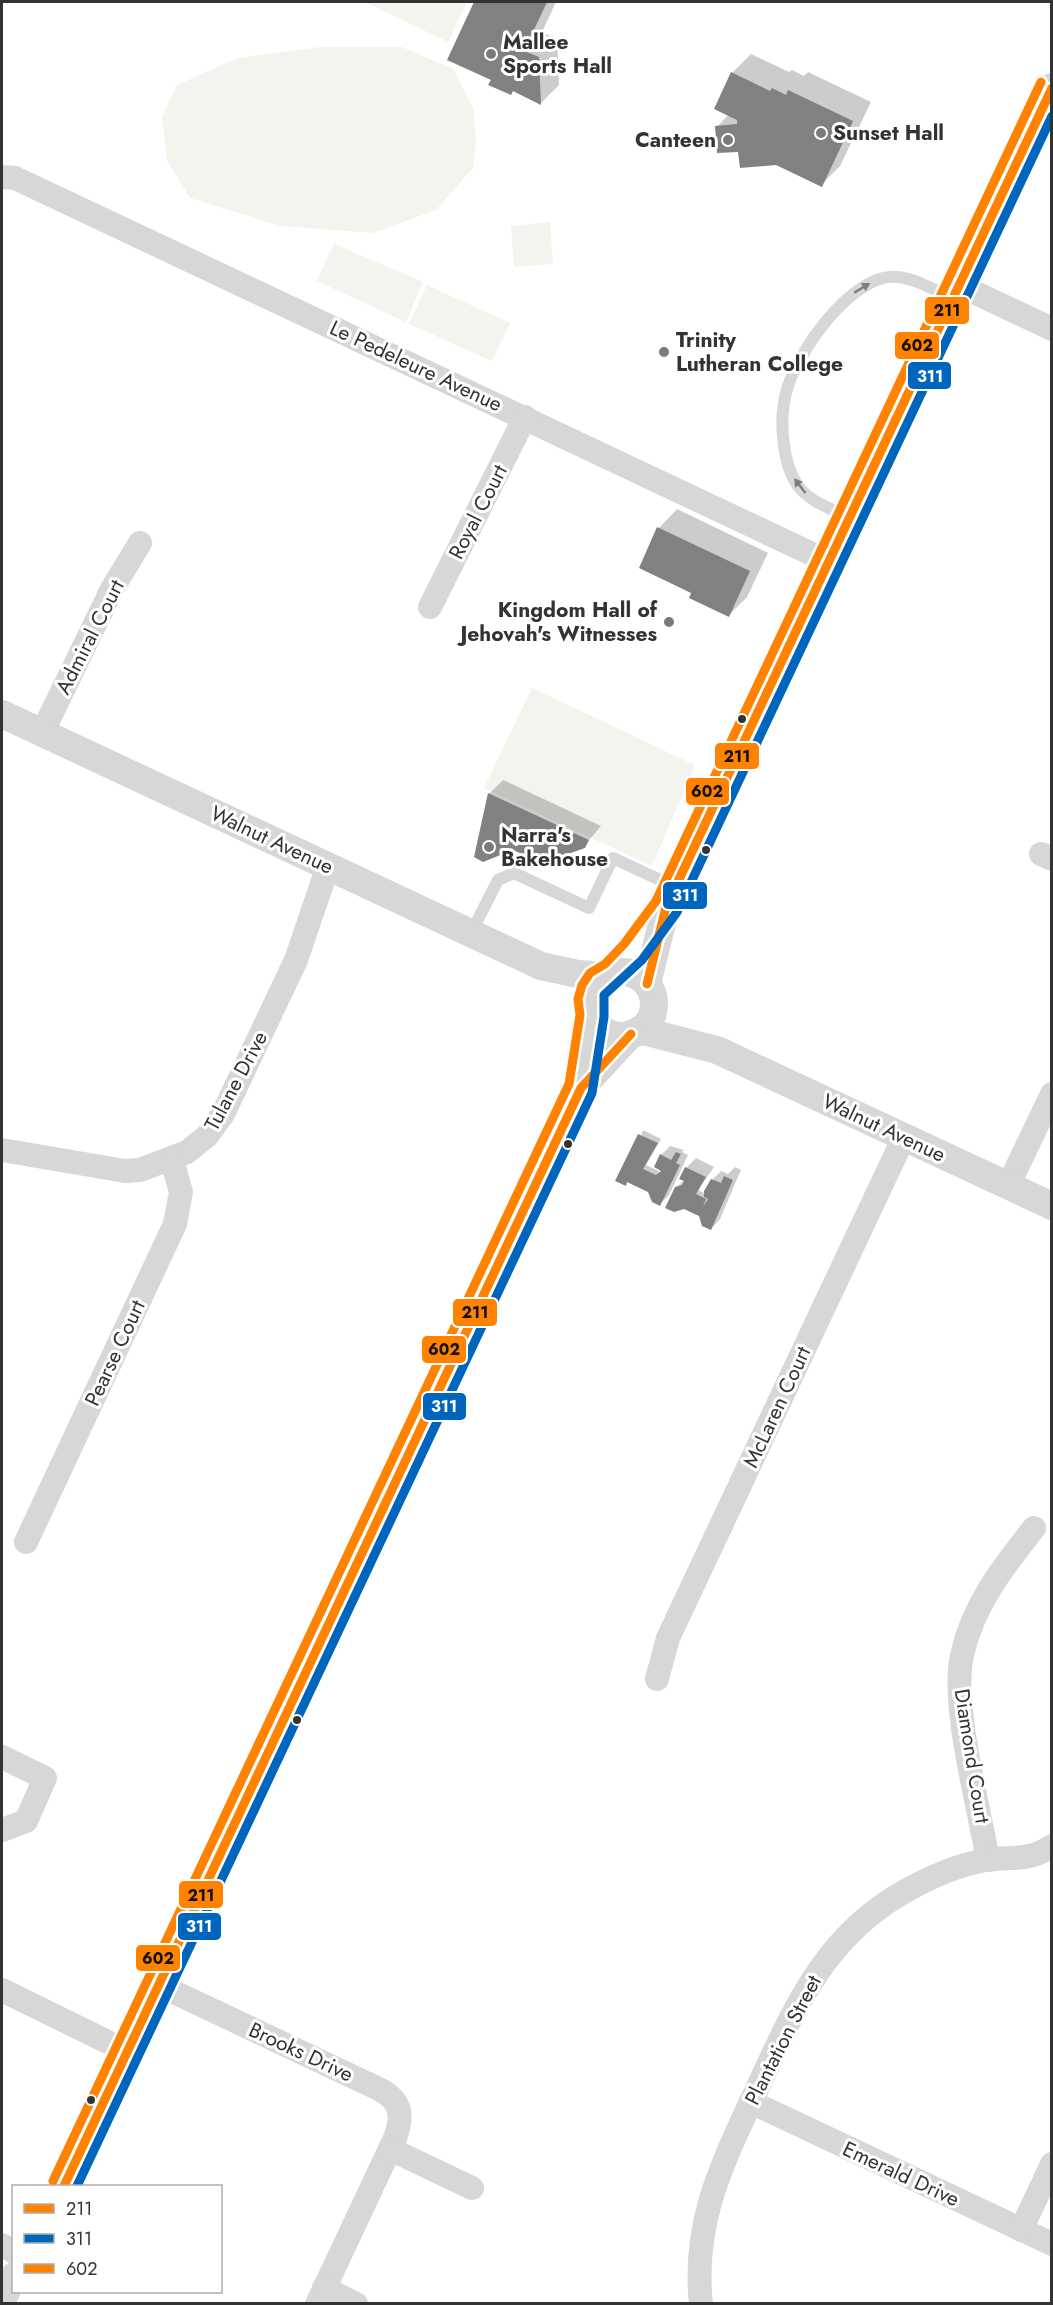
<svg xmlns="http://www.w3.org/2000/svg" width="1053" height="2305" font-family="Jost,sans-serif">
<style>
.green{fill:#f1f5ed}
.shadow{fill:#0003}
.building{fill:#818181}
.lines{fill:none;stroke-linecap:round;stroke-linejoin:round}
.service{stroke:#d7d7d7;stroke-width:12}
.minor{stroke:#d7d7d7;stroke-width:24}
.tertiary{stroke:#d7d7d7;stroke-width:28}
.bus-1-casing{stroke:#fff;stroke-width:14}
.bus-2-casing{stroke:#fff;stroke-width:14}
.bus-3-casing{stroke:#fff;stroke-width:14}
.bus-1{stroke:#ff8200;stroke-width:9}
.bus-2{stroke:#0065bd;stroke-width:9}
.bus-3{stroke:#ff8200;stroke-width:9}
.oneway{fill:#7d7d7d}
.poi-dot{fill:#7a7a7a;stroke:#fff;stroke-width:2}
.bus-dot{fill:#333;stroke:#fff;stroke-width:2}
.labels{text-anchor:middle;stroke-width:6;stroke-linejoin:round;paint-order:stroke}
.poi-label{font-size:21px;font-weight:bold;fill:#333;stroke:#fff;text-anchor:start}
.street-label{font-size:21px;fill:#333;stroke:#fff}
.line-badge{stroke:#fff;stroke-width:2}
.badge-label{font-size:16px;text-anchor:middle;font-weight:bold;fill:#fff}
.pale-badge-label{font-size:16px;text-anchor:middle;font-weight:bold;fill:#111}
</style>
<rect width="100%" height="100%" fill="#fff"/>
<!-- green -->
<g class="green">
<path d="M365,2H467L448,42Z"/>
<path d="M320,47H402L453,69L473,108L476,138L473,168L436,210L373,233L281,226L190,198L167,161L162,117L177,85L238,58Z"/>
<path d="M550,222L553,264L514,267L511,226Z"/>
<path d="M334,244L423,282L406,322L317,281Z"/>
<path d="M427,285L510,323L492,361L409,324Z"/>
<path d="M532,688L695,765L652,866L484,788Z"/>
</g>
<!-- shadow -->
<g class="shadow">
<path d="M476,2H556L542,32L557,39L559,85L541,103L449,59Z"/>
<path d="M751,54L789,72L792,70L804,76L808,72L871,102L840,166L821,185L777,163L740,150L717,127L729,114L716,108L733,72Z"/>
<path d="M677,509L768,553L747,597L729,615L693,592L659,528Z"/>
<path d="M503,780L601,826L584,846L513,849L489,794Z"/>
<path d="M643,1130L661,1139L646,1165L659,1171L656,1179L662,1172L661,1155L670,1146L684,1150L682,1152L688,1155L669,1195L660,1204L649,1191L629,1181L625,1184Z"/>
<path d="M696,1158L714,1167L698,1190L706,1194L712,1180L721,1171L728,1174L735,1167L741,1170L720,1219L711,1229L676,1188L684,1180L681,1178L686,1168Z"/>
</g>
<!-- building -->
<g class="building">
<path d="M474,2H547L524,51L539,57L541,105L513,91L511,95L488,85L491,80L447,60Z"/>
<path d="M731,72L770,91L772,88L786,95L788,90L853,121L822,187L776,165L740,168L738,152L717,153L715,126L737,124V120L714,109Z"/>
<path d="M657,527L750,571L729,617L689,598L691,593L639,568Z"/>
<path d="M488,793L589,840L585,848L542,863L513,850L483,862L474,857Z"/>
<path d="M638,1134L658,1143L643,1169L656,1175L661,1171L654,1167L660,1154L671,1160L676,1152L681,1154L676,1163L680,1165L660,1206L652,1202L648,1192L627,1182L626,1186L615,1181Z"/>
<path d="M685,1167L706,1177L696,1194L706,1199L703,1207L708,1199L704,1197V1191L711,1179L721,1183L724,1176L733,1180L711,1230L702,1226L699,1216L684,1209L674,1212L665,1208L675,1187L682,1185L684,1181L679,1179Z"/>
</g>
<g class="lines">
<!-- service -->
<g class="service">
<path d="M848,517C832,509 810,502 798,486C782,463 779,420 786,393C795,355 852,272 897,277C915,278 936,291 952,298"/>
<path d="M471,933L498,880L514,873L589,908L613,858L675,887"/>
</g>
<!-- minor -->
<g class="minor">
<path d="M2,177L15,178L829,562"/>
<path d="M959,285L1052,329"/>
<path d="M430,607L525,417"/>
<path d="M42,733L112,589L140,543"/>
<path d="M1041,854L1052,859"/>
<path d="M2,1150L125,1171L140,1170L187,1152L207,1136L223,1114L296,960L328,866"/>
<path d="M1008,1186L1052,1094"/>
<path d="M26,1542L175,1224L181,1192L172,1160"/>
<path d="M657,1679L668,1638L904,1137"/>
<path d="M2,1757L45,1778L26,1821L2,1830"/>
<path d="M988,1860C979,1806 951,1706 962,1655C973,1605 1003,1567 1034,1528"/>
<path d="M159,1985L381,2090C402,2102 403,2117 395,2138L317,2304"/>
<path d="M2,1990L128,2052"/>
<path d="M751,2102L1052,2244"/>
<path d="M390,2149L472,2188"/>
<path d="M1021,2230L1052,2164"/>
<path d="M2,2245L14,2252"/>
<path d="M324,2288L356,2304"/>
<path d="M701,2304C692,2222 723,2162 756,2091C793,2012 822,1939 902,1893C928,1878 957,1865 986,1860C1013,1856 1027,1862 1052,1846"/>
</g>
<!-- tertiary -->
<g class="tertiary">
<path d="M2,714L541,966L578,974L607,976"/>
<circle cx="622" cy="1004" r="32"/>
<path d="M647,984L666,907L1052,87"/>
<path d="M639,1030L717,1050L1052,1206"/>
<path d="M581,1088L631,1034"/>
<path d="M64,2186L581,1088L592,1015"/>
<path d="M2,2300L14,2276"/>
</g>
<defs>
<g id="bus-1">
<path d="M647,984L666,907L1052,88"/>
<path d="M64,2186L581,1088L631,1034"/>
</g>
<path id="bus-2" d="M77,2186L592,1093L604,1017V995L642,960L677,912L1052,116"/>
<path id="bus-3" d="M53,2181L569,1084L580,1015L578,999L582,985L590,973L605,964L624,944L656,901L1041,82"/>
</defs>
<!-- bus-1 casing -->
<use href="#bus-1" class="bus-1-casing"/>
<!-- bus-2 casing -->
<use href="#bus-2" class="bus-2-casing"/>
<!-- bus-3 casing -->
<use href="#bus-3" class="bus-3-casing"/>
<!-- bus-1 -->
<use href="#bus-1" class="bus-1"/>
<!-- bus-2 -->
<use href="#bus-2" class="bus-2"/>
<!-- bus-3 -->
<use href="#bus-3" class="bus-3"/>
</g>
<!-- one-way arrows -->
<defs><path id="oneway-solid" d="M-6-.8H1V-3.2L6.5 0L1 3.2V.8H-6Z" transform="scale(1.5)"/></defs>
<g class="oneway">
<use href="#oneway-solid" transform="translate(862 288) rotate(-31)"/>
<use href="#oneway-solid" transform="translate(800 486) rotate(-128)"/>
</g>
<!-- markers -->
<g class="poi-dot">
<circle cx="491" cy="54" r="6"/>
<circle cx="821" cy="133" r="6"/>
<circle cx="728" cy="140" r="6"/>
<circle cx="664" cy="352" r="6"/>
<circle cx="669" cy="622" r="6"/>
<circle cx="489" cy="847" r="6"/>
</g>
<g class="bus-dot">
<circle cx="742" cy="719" r="5"/>
<circle cx="706" cy="850" r="5"/>
<circle cx="568" cy="1144" r="5"/>
<circle cx="297" cy="1720" r="5"/>
<circle cx="91" cy="2100" r="5"/>
</g>
<g class="labels">
<!-- poi labels -->
<g class="poi-label">
<text x="503" y="49">Mallee<tspan x="503" dy="24">Sports Hall</tspan></text>
<text x="833" y="140">Sunset Hall</text>
<text x="716" y="147" text-anchor="end">Canteen</text>
<text x="676" y="347">Trinity<tspan x="676" dy="24">Lutheran College</tspan></text>
<text x="657" y="617" text-anchor="end">Kingdom Hall of<tspan x="657" dy="24">Jehovah's Witnesses</tspan></text>
<text x="501" y="842">Narra's<tspan x="501" dy="24">Bakehouse</tspan></text>
</g>
<!-- street labels -->
<g class="street-label">
<text transform="translate(416 366) rotate(25)" y="7">Le Pedeleure Avenue</text>
<text transform="translate(478 512) rotate(-63)" y="7">Royal Court</text>
<text transform="translate(90 637) rotate(-63)" y="7">Admiral Court</text>
<text transform="translate(272 840) rotate(25)" y="7">Walnut Avenue</text>
<text transform="translate(236 1081) rotate(-62)" y="7">Tulane Drive</text>
<text transform="translate(884 1128) rotate(25)" y="7">Walnut Avenue</text>
<text transform="translate(115 1353) rotate(-65)" y="7">Pearse Court</text>
<text transform="translate(777 1407) rotate(-65)" y="7">McLaren Court</text>
<text transform="translate(972 1756) rotate(81)" y="7">Diamond Court</text>
<text transform="translate(783 2040) rotate(-63)" y="7">Plantation Street</text>
<text transform="translate(301 2052) rotate(25)" y="7">Brooks Drive</text>
<text transform="translate(901 2174) rotate(25)" y="7">Emerald Drive</text>
</g>
</g>
<g class="line-badge">
<rect x="924" y="296" width="46" height="29" rx="6" fill="#ff8200"/>
<rect x="894" y="331" width="46" height="29" rx="6" fill="#ff8200"/>
<rect x="907" y="361" width="45" height="29" rx="6" fill="#0065bd"/>
<rect x="714" y="742" width="46" height="28" rx="6" fill="#ff8200"/>
<rect x="685" y="777" width="45" height="29" rx="6" fill="#ff8200"/>
<rect x="662" y="881" width="46" height="29" rx="6" fill="#0065bd"/>
<rect x="452" y="1298" width="46" height="29" rx="6" fill="#ff8200"/>
<rect x="421" y="1335" width="46" height="29" rx="6" fill="#ff8200"/>
<rect x="422" y="1392" width="45" height="29" rx="6" fill="#0065bd"/>
<rect x="178" y="1880" width="46" height="29" rx="6" fill="#ff8200"/>
<rect x="177" y="1912" width="45" height="29" rx="6" fill="#0065bd"/>
<rect x="135" y="1944" width="46" height="28" rx="6" fill="#ff8200"/>
</g>
<g class="badge-label">
<text x="930" y="382">311</text>
<text x="685" y="901">311</text>
<text x="444" y="1412">311</text>
<text x="199" y="1932">311</text>
</g>
<g class="pale-badge-label">
<text x="947" y="316">211</text>
<text x="917" y="351">602</text>
<text x="737" y="762">211</text>
<text x="707" y="797">602</text>
<text x="475" y="1318">211</text>
<text x="444" y="1355">602</text>
<text x="201" y="1901">211</text>
<text x="158" y="1964">602</text>
</g>
<!-- border -->
<rect width="1053" height="2305" fill="none" stroke="#333333" stroke-width="6"/>
<!-- legend -->
<rect x="12" y="2185" width="210" height="108" fill="#ffffff" stroke="#adadad" stroke-width="1.5"/>
<rect x="24" y="2204" width="30" height="9" fill="#ff8200" stroke="#adadad" stroke-width="1.5"/>
<text x="66" y="2215" font-size="18" fill="#333333">211</text>
<rect x="24" y="2234" width="30" height="9" fill="#0065bd" stroke="#adadad" stroke-width="1.5"/>
<text x="66" y="2245" font-size="18" fill="#333333">311</text>
<rect x="24" y="2264" width="30" height="9" fill="#ff8200" stroke="#adadad" stroke-width="1.5"/>
<text x="66" y="2275" font-size="18" fill="#333333">602</text>
</svg>
